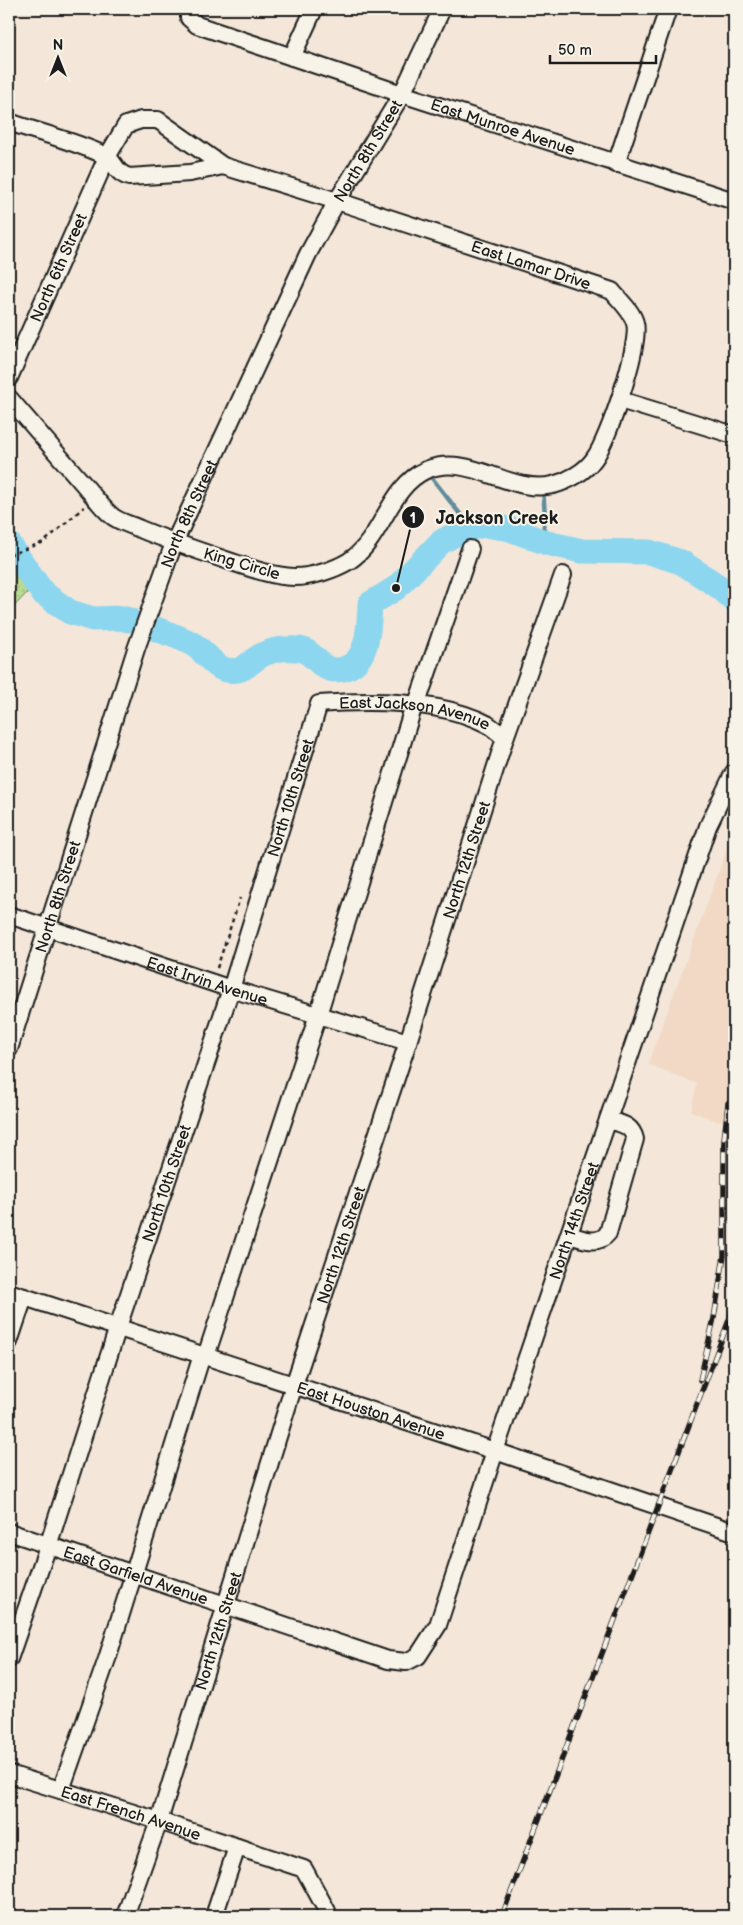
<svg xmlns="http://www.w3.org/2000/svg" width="743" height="1925" font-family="'Balsamiq Sans',sans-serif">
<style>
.built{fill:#f1d9c6}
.park{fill:url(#park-dots);stroke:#6a7b58}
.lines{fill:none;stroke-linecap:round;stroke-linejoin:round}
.stream{stroke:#608c9b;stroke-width:4.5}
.river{stroke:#8dd6ef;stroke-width:25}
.minor-casing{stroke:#1c1c1c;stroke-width:20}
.path{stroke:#1c1c1c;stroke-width:2.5;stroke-dasharray:4 4;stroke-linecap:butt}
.minor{stroke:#f7f3e8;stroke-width:16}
.rail-casing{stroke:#1c1c1c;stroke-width:5.5}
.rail{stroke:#f7f3e8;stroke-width:4;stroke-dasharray:11;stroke-linecap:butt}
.labels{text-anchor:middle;stroke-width:4;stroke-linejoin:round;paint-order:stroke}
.street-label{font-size:16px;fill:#1c1c1c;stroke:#f7f3e8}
.leader{fill:none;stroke:#1c1c1c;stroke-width:2}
.callout-dot{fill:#1c1c1c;stroke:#f7f3e8;stroke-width:2}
.mark-label{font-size:15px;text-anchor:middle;font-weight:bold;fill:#fff}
.callout-label{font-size:18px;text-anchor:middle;font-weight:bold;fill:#1c1c1c;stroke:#f7f3e8;stroke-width:4;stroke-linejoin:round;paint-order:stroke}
</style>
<defs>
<pattern id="park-dots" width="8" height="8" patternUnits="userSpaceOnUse" patternTransform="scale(1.25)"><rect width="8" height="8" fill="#b8da93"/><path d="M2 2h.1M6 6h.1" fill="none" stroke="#9eba7e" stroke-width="1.8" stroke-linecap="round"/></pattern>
</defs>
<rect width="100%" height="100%" fill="#f4e7d9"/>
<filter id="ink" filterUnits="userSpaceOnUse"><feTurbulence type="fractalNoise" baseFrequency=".02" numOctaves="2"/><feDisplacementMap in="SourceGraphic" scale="10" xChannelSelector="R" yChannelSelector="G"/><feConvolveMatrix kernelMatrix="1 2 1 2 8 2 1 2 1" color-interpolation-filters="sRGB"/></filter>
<g filter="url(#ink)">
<!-- built -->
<path class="built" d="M734,830V1120L716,1121L691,1111L697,1084L648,1064Z"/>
<!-- park -->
<path class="park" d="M9,541L39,580L9,612Z"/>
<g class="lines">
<!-- stream -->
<g class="stream">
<path d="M428,473L471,528"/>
<path d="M542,542L545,516L543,489"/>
</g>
<!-- river -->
<g class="river">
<path d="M9,544L43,593L70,612L93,619L121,618L129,620"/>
<path d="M156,629C168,634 183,638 194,645C210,655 216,674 238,670C244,669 249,664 254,660C268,650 280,648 297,649C310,649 315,661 325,667C332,671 338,671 346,668C369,660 369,625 370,604L396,588L441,542L463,530L484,525L510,529L547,543L582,551L649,552L681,562L721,588L734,600"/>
</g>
<defs>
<g id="minor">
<path id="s1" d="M189,9V18L197,25L402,94L734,201"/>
<path d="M292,57L314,9"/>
<path d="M9,122C40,133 74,141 104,155C116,161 113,172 129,177L190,173L223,166"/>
<path d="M616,164L668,9"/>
<path id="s2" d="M9,378L107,157L126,125L141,120H158L223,166L337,201L612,291C620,301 632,311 635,323C641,344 608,441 594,459C585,472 568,481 553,485C510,495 470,452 426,470C388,487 383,539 349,561C334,570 312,577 294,577C271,576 250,568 229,561C199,551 169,541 140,529C132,525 119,522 112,516C100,506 90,491 79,479C56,452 32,425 9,398"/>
<path d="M620,400L734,435"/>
<path d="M416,706L470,549"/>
<path id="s3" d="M9,915L231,989L408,1042"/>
<path id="s4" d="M9,1049L136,649L174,543L308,254L337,201L402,94L442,9"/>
<path d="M569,1235C583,1239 598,1246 608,1233L635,1139C631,1124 621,1124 608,1120"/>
<path id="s5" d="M9,1292L495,1451L734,1532"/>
<path d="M9,1342L24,1297"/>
<path d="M206,1356L318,1015L414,705"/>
<path id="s6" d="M9,1532L388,1660L406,1662L418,1656L438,1625L495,1451L708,826L734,772"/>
<path id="s7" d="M9,1659L48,1546L118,1327L231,989L319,704C371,700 440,700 487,724C493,728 499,733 505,738"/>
<path id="s8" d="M9,1774L159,1821L304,1869L327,1911L326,1916"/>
<path d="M61,1790L107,1659L202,1355"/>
<path id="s9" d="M125,1916L159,1821L294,1385L408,1042L505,738L563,575"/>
<path d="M214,1916L237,1847"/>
</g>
</defs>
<!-- minor casing -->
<use href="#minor" class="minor-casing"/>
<!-- path -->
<g class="path">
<path d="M9,555L44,542L84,507"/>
<path d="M217,968L240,898"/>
</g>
<!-- minor -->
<use href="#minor" class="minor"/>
<defs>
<g id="rail">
<path d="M700,1380L714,1318L724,1256V1140L728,1103"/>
<path d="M502,1916L734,1307"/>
</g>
</defs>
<!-- rail casing -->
<use href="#rail" class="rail-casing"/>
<!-- rail -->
<use href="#rail" class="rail"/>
</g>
</g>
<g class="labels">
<!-- street labels -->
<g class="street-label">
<text dy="6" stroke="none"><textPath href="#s1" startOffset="342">East Munroe Avenue</textPath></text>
<text dy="6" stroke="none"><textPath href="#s4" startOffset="970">North 8th Street</textPath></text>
<text dy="6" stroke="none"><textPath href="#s2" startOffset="715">East Lamar Drive</textPath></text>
<text dy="6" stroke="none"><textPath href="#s2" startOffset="121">North 6th Street</textPath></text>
<text dy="6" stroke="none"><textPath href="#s4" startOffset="565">North 8th Street</textPath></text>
<text transform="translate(242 563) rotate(16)" y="6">King Circle</text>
<text dy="6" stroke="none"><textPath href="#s7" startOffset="1101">East Jackson Avenue</textPath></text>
<text dy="6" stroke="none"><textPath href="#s7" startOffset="906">North 10th Street</textPath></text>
<text dy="6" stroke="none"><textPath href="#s9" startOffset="1110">North 12th Street</textPath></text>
<text dy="6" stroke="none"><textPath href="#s4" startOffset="160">North 8th Street</textPath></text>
<text dy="6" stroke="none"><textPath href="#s3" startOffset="209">East Irvin Avenue</textPath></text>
<text dy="6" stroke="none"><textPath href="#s7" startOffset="501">North 10th Street</textPath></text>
<text dy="6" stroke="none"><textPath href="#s6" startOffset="895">North 14th Street</textPath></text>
<text dy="6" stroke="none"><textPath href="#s9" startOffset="705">North 12th Street</textPath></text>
<text dy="6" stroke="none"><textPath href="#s5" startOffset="381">East Houston Avenue</textPath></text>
<text dy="6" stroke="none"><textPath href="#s6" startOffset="134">East Garfield Avenue</textPath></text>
<text dy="6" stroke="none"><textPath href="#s9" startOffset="300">North 12th Street</textPath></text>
<text dy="6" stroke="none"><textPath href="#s8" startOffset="128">East French Avenue</textPath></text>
</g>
</g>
<!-- callouts -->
<path class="leader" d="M396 588L413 517"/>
<g class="callout-dot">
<circle cx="396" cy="588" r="5"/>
<circle cx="413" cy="517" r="12"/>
</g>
<g class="mark-label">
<text x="413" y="523">1</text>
</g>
<g class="callout-label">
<text x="497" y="524">Jackson Creek</text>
</g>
<!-- margin -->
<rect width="743" height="1925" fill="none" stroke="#f7f3e8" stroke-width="30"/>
<rect x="15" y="15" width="713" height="1895" fill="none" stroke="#1c1c1c" stroke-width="2" filter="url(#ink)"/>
<!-- north arrow -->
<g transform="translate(58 58)" stroke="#f7f3e8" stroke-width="4" paint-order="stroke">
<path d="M0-4L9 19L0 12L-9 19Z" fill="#1c1c1c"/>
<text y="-8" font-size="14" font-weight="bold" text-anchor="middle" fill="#1c1c1c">N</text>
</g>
<!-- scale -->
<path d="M550 55v8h106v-8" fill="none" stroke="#1c1c1c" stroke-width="2.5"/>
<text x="558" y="55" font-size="15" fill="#1c1c1c" stroke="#f7f3e8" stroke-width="4" paint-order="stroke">50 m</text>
</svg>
